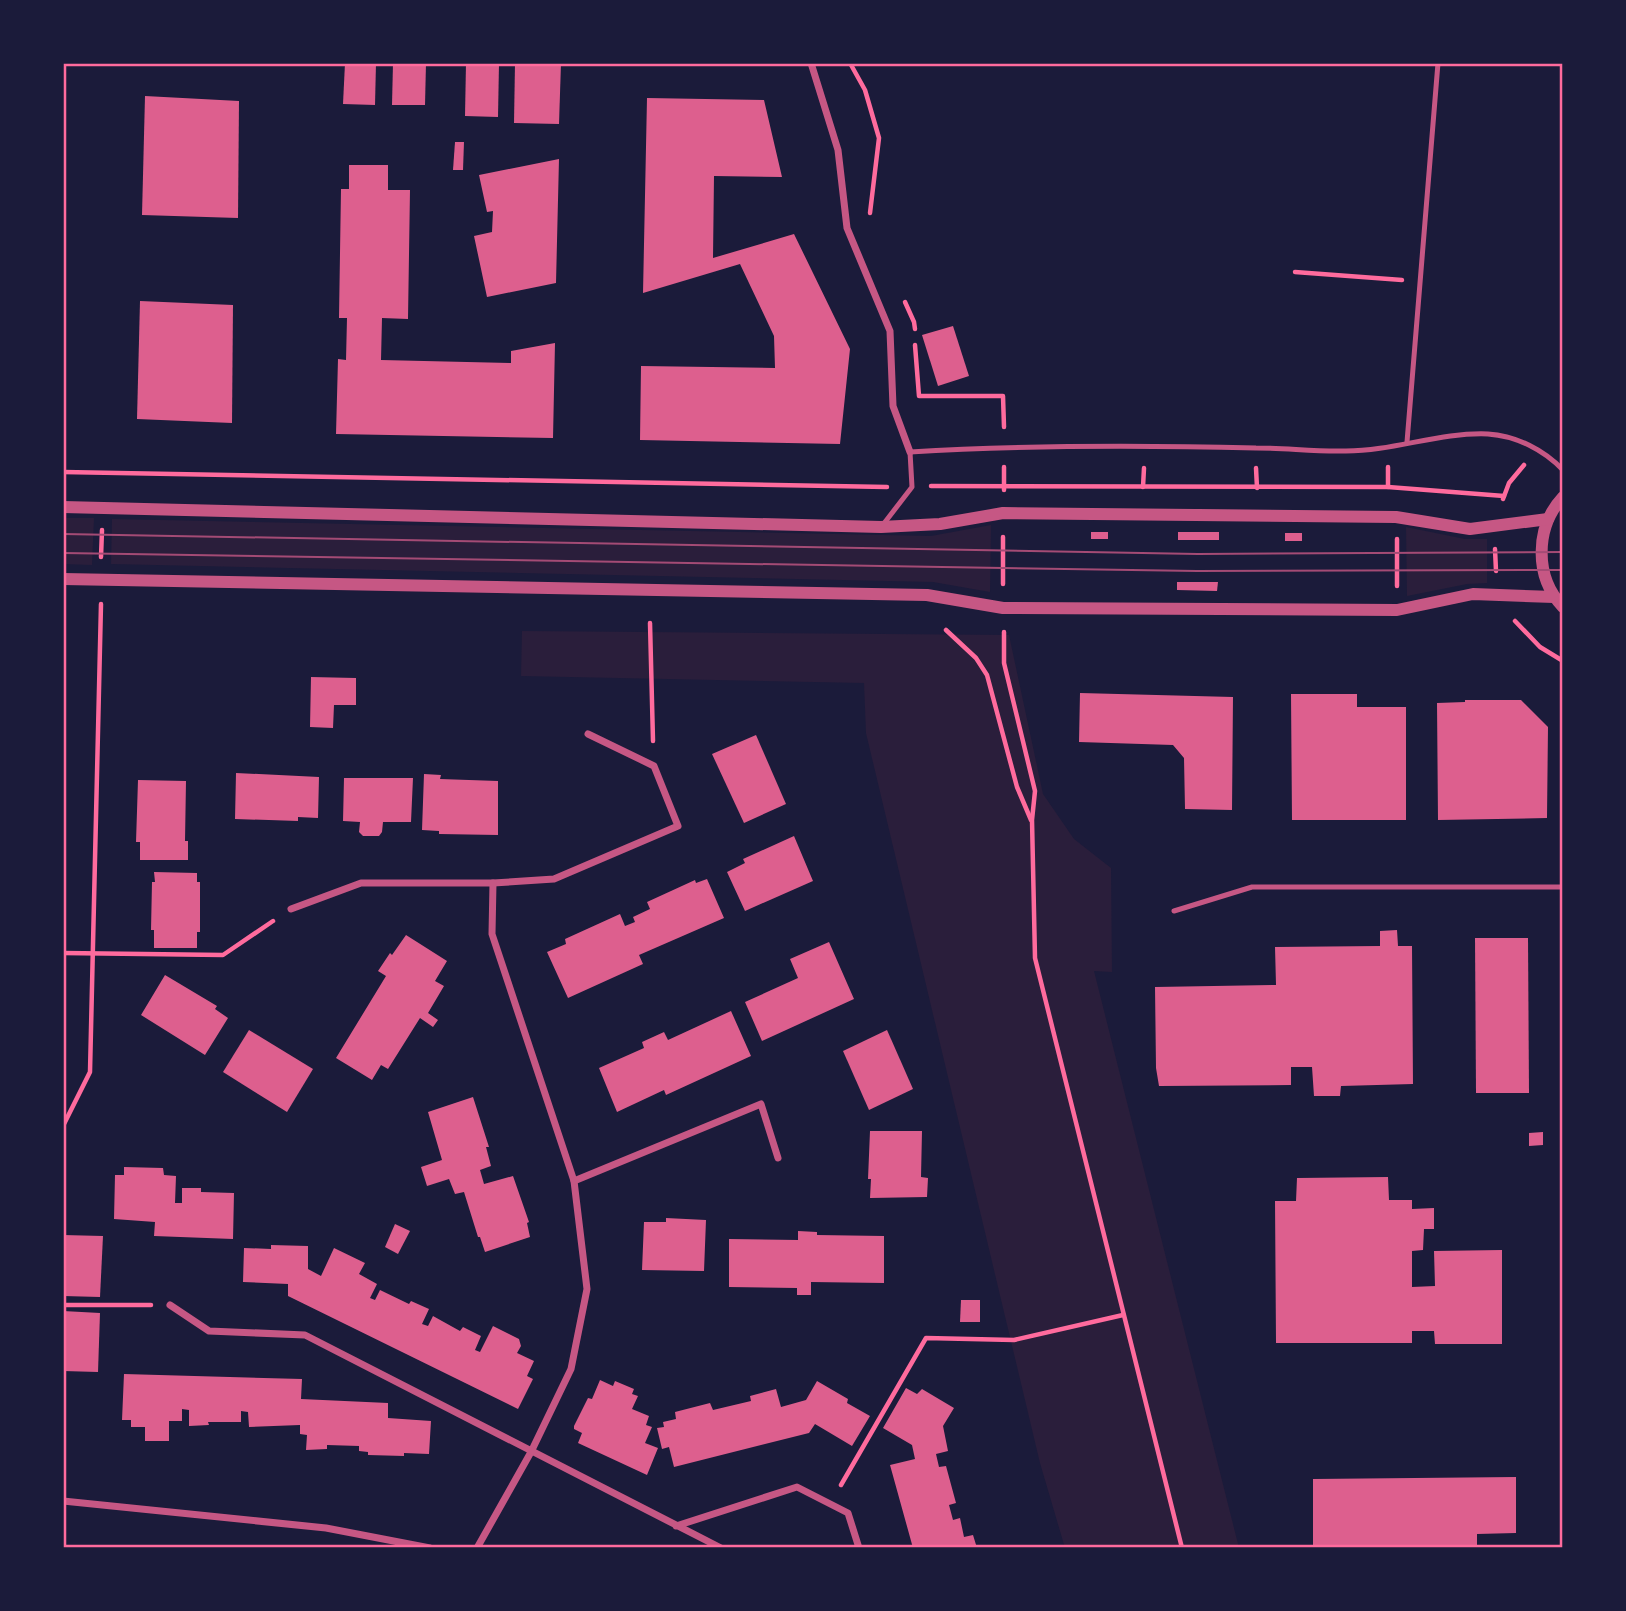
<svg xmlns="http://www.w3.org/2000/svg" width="1626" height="1611" font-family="Ubuntu,sans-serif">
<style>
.green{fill:#2a1e3b}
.building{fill:#dd5f8e}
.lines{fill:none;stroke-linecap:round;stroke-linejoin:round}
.path{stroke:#ff6b9d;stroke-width:4.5}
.service{stroke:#c65784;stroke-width:5}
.minor{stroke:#c65784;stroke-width:7}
.tertiary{stroke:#c65784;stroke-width:12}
.tram{stroke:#a44b75;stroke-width:2}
.neatline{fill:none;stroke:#ff6b9d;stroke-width:2.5}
</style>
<rect width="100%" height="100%" fill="#1b1b3a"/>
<!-- green -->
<g class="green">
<path d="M63,518H94L92,565L63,564Z"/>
<path d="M112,519L931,536L991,525L990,592L933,582L111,564Z"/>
<path d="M1406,527L1465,539H1487V583L1467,584L1407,596Z"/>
<path d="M522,631L1009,635L1043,794L1074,839L1111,868L1112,972L1094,971L1239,1548H1065L1040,1463L866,733L864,683L521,676Z"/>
</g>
<!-- building -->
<g class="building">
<path d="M345,63H376L375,105L343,104Z"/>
<path d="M393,63H426L425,105H392Z"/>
<path d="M466,63H499L498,117L465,116Z"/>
<path d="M515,63H561L559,124L514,123Z"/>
<path d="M145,96L239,101L238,218L142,215Z"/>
<path d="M647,98L764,100L782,177L714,176L713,258L794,234L850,349L840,444L640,440L641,366L775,368L774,336L740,264L643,293Z"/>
<path d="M455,142H464L463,170H453Z"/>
<path d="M559,159L556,283L487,297L474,236L492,232L493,211L487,212L479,175Z"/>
<path d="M349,165H388V190H410L408,319L382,318L381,360L511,363V351L555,343L553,438L336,434L338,359L346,360L347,318H339L341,189H349Z"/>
<path d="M140,301L233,305L232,423L137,419Z"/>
<path d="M953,326L969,376L938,386L922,335Z"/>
<rect x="1091" y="532" width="17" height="7"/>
<rect x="1178" y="532" width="41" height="8"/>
<rect x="1285" y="533" width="17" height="8"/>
<path d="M1177,582H1218L1217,591L1177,590Z"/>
<path d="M311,677L356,678V705H334L333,728L310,727Z"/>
<path d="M1080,693L1233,697L1232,810L1185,809L1184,758L1173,745L1079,742Z"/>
<path d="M1291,694H1357V707H1406V820H1292Z"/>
<path d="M1465,700H1521L1548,727L1547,818L1438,820L1437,703L1465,702Z"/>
<path d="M756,735L786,804L744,823L712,754Z"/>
<path d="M236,773L319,777L318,818L298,817V821L235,819Z"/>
<path d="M424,774L441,775L440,779L498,781V835L439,834V831L422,830Z"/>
<path d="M344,778H413L411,822H383L382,832L379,836H363L359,832L360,822L343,821Z"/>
<path d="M138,780L186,781L185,841H188V860H140V842H136Z"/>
<path d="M794,836L813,881L745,911L727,872L745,863L743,859Z"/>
<path d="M154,872L197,873V882H200V932H197V948H154V930H151L152,882H155Z"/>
<path d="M707,879L724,918L639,955L643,964L568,998L547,952L566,944L565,939L620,914L625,926L635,922L633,917L650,909L647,902L695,880L696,883Z"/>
<path d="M1397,930L1398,946H1412L1413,1084L1341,1086L1340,1096H1314L1312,1067H1291V1085L1159,1086L1156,1068L1155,987L1276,985L1275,947L1380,946V931Z"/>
<path d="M406,935L447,961L435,981L444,986L428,1013L438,1020L433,1027L420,1018L388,1069L381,1065L372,1080L336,1058L386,976L378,971L390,953L392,955Z"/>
<path d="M1475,938H1528L1529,1093H1476Z"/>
<path d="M829,942L854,999L762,1041L745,1002L798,978L790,959Z"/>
<path d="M165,975L217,1006L215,1009L228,1018L205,1055L141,1015Z"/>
<path d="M731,1011L751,1056L666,1095L664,1090L617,1112L599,1068L644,1048L642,1042L664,1032L668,1040Z"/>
<path d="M249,1030L313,1069L287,1112L223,1072Z"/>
<path d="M887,1030L913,1089L869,1110L843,1051Z"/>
<path d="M473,1097L489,1147H486L491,1166L480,1170L484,1184L513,1176L529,1222L527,1223L530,1237L485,1252L480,1237H478L464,1192L455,1194L449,1179L427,1186L421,1167L442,1160L428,1112Z"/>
<path d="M870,1131H922L921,1177L928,1178L927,1197L870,1198L871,1179H868Z"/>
<path d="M1543,1132V1145L1529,1146V1133Z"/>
<path d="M124,1167L163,1168L164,1175L176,1176L175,1203H182V1188H201V1192L234,1193L233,1239L154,1236L155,1222L114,1219L115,1175H124Z"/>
<path d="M1388,1177L1389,1200H1412V1209L1434,1208V1229H1424L1423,1250L1412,1251V1287L1435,1286L1434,1251L1502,1250V1344H1435L1434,1331H1412V1343H1276L1275,1201H1296L1297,1178Z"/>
<path d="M666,1218L706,1220L704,1271L642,1270L644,1222H666Z"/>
<path d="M395,1224L410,1231L398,1254L385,1247Z"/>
<path d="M798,1231L817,1232V1235L884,1236V1283L811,1282V1295H797V1288L729,1287V1239L798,1240Z"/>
<path d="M63,1235L103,1236L100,1297L63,1296Z"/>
<path d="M271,1245L308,1246V1269L321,1276L334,1248L365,1263L359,1274L377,1284L370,1298L375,1300L380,1290L409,1304L411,1301L429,1309L422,1324L428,1326L433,1316L460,1331L463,1327L481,1336L475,1350L480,1352L493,1326L519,1339L521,1346L517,1353L534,1361L527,1376L533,1379L518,1409L288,1296V1284L243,1282L244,1248L271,1249Z"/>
<path d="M961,1300H980V1322H960Z"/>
<path d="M63,1311L100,1313L98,1372L63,1371Z"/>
<path d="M124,1374L302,1379L301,1399L388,1403V1418L431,1421L429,1454L404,1453V1456L368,1455V1452L359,1451V1446L327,1445V1449L306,1450L307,1435L300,1434V1425L249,1427L248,1412L241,1411V1422H208L209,1425L189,1426V1410L182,1409V1421H169V1441H145V1427H131V1420H122Z"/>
<path d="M600,1380L613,1386L615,1381L634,1389L632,1394L638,1396L632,1409L649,1416L646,1425L652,1427L645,1443L658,1448L647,1475L578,1443L582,1433L574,1429V1426L588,1398L592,1399Z"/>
<path d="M817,1381L848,1399L847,1403L870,1416L852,1446L815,1424L809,1433L674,1467L669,1447L662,1449L657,1428L664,1427L663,1422L676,1419L675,1412L710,1403L713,1410L751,1401L750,1396L776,1389L781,1407L806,1400Z"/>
<path d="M906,1388L917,1394L922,1389L954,1408L943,1426L948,1451L936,1454L939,1467L946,1466L956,1503L949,1505L953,1520L960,1518L964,1537L973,1535L977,1548H913L890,1465L915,1459L912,1445L883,1428Z"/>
<path d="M1516,1477V1533L1477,1534V1548H1313V1479Z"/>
</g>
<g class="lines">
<!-- path -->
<g class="path">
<path d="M850,63L865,90L879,138L870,213"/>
<path d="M1295,272L1402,280"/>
<path d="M905,302L914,322L915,329"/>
<path d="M915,345L919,396H1003L1004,427"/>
<path d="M1388,467V487"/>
<path d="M1256,468L1257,488"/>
<path d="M63,472L887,487"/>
<path d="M931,486L1388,487L1504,496"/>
<path d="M1143,487L1144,468"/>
<path d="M1004,490V467"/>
<path d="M1503,499L1509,483L1524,465"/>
<path d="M1397,539V586"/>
<path d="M1495,549L1496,571"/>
<path d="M101,557L102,530"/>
<path d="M1003,584V537"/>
<path d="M1515,621L1540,647L1563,661"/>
<path d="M650,623L653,741"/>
<path d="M946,630L976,658L987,675L1017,787L1031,820"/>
<path d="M1004,632V663L1035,791L1032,820L1035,958L1182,1548"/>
<path d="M63,953L223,955L273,921"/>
<path d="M63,1126L90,1072L101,604"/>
<path d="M63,1305H151"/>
<path d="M841,1485L926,1338L1014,1340L1123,1315"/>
</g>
<!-- service -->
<g class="service">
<path d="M1407,442L1438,63"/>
<path d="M882,526L912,487L910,452C1025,445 1140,445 1256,448C1286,448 1316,452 1346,451C1394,451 1440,432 1488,434C1517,436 1544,450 1563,470"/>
<path d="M1174,911L1252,887H1563"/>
</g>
<!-- minor -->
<g class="minor">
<path d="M811,63L838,150L847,228L890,331L893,406L910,452"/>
<path d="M493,883L554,879L678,826L654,766L588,734"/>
<path d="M291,909L361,883H493L492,934L574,1181L587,1289L571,1369L531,1452L477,1548"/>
<path d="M574,1181L761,1104L778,1158"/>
<path d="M170,1305L209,1331L305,1335L721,1548"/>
<path d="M63,1501L326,1528L430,1548"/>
<path d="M676,1526L797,1487L848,1513L859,1548"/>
</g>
<!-- tertiary -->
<g class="tertiary">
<path d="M1563,497C1535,527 1534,577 1563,607"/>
<path d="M63,507L881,527L940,524L1003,513L1396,517L1470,529L1548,519"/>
<path d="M63,579L927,595L1003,608L1397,610L1473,594L1554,597"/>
</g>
<!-- tram -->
<g class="tram">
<path d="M63,534L1198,554L1563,552"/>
<path d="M63,553L1197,571L1563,570"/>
</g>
</g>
<!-- border -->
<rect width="1626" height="1611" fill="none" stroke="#1b1b3a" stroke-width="130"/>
<rect x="65" y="65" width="1496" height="1481" class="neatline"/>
</svg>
